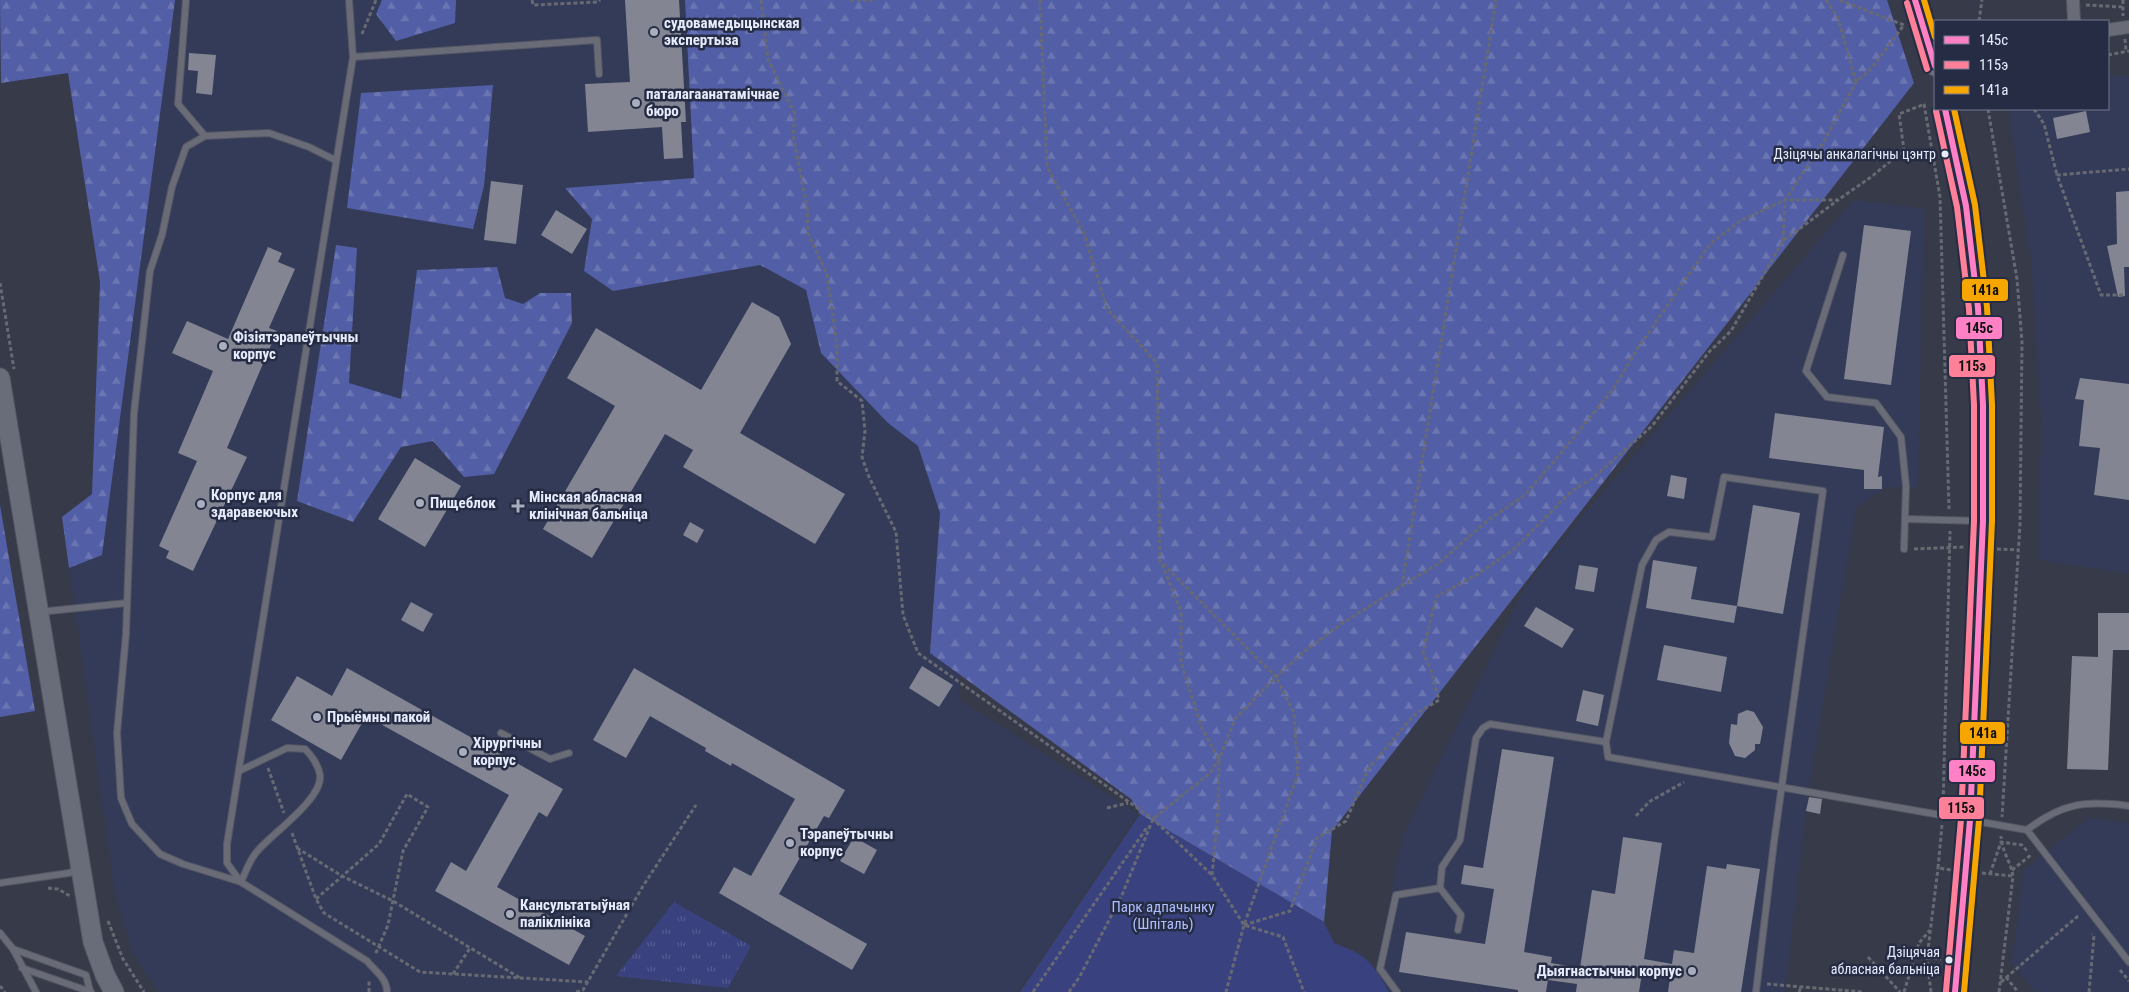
<svg xmlns="http://www.w3.org/2000/svg" width="2129" height="992" font-family="'Roboto Condensed',sans-serif">
<style>
.built{fill:#343b58}
.grass{fill:url(#grass-tufts)}
.forest{fill:url(#forest-firs)}
.green{fill:#39427f}
.building{fill:#838692}
.lines{fill:none;stroke-linecap:round;stroke-linejoin:round}
.lane-casing{stroke:#545764;stroke-width:8}
.street-casing{stroke:#545764;stroke-width:14}
.secondary-casing{stroke:#545764;stroke-width:21}
.path{stroke:#676a73;stroke-width:3;stroke-dasharray:4 2.5;stroke-linecap:butt}
.lane{stroke:#696b76;stroke-width:6}
.street{stroke:#696b76;stroke-width:12}
.secondary{stroke:#696c79;stroke-width:19}
.bus-1-casing{stroke:#262c44;stroke-width:10}
.bus-2-casing{stroke:#262c44;stroke-width:10}
.bus-3-casing{stroke:#262c44;stroke-width:10}
.bus-1{stroke:#ff80c5;stroke-width:6}
.bus-2{stroke:#ff8098;stroke-width:6}
.bus-3{stroke:#f7a600;stroke-width:6}
.poi-dot{fill:#a9aebe;stroke:#262c44;stroke-width:2}
.bus-dot{fill:#e7ecfd;stroke:#262c44;stroke-width:2}
.labels{text-anchor:middle;stroke-width:5;stroke-linejoin:round;paint-order:stroke}
.bus-label{font-size:14px;fill:#e7ecfd;stroke:#262c44;text-anchor:end}
.poi-label{font-size:15px;font-weight:bold;fill:#e7ecfd;stroke:#262c44;text-anchor:start}
.park-label{font-size:15px;fill:#aebefe;stroke:#262c44}
.line-badge{stroke:#262c44;stroke-width:2}
.pale-badge-label{font-size:14px;text-anchor:middle;font-weight:bold;fill:#111}
</style>
<defs>
<pattern id="grass-tufts" width="24" height="20" patternUnits="userSpaceOnUse" patternTransform="scale(1.25)"><rect width="24" height="20" fill="#39427f"/><path d="M3 7l-1-3M5 7V3M7 7l1-3M15 17l-1-3M17 17v-4M19 17l1-3" fill="none" stroke="#565d92"/></pattern>
<pattern id="forest-firs" width="22" height="20" patternUnits="userSpaceOnUse" patternTransform="scale(1.25)"><rect width="22" height="20" fill="#525ea5"/><path d="M5 1l3.5 6h-7zM16 11l3.5 6h-7z" fill="#6b75b2"/></pattern>
</defs>
<rect width="100%" height="100%" fill="#373a48"/>
<!-- built -->
<g class="built">
<path d="M0,0H728L960,471L959,699L1138,814L1018,992H159L133,954L115,894L62,517L92,494L100,282L68,73L1,83Z"/>
<path d="M2129,75V574L2039,560L2041,418L2032,269L2009,113L2012,109H2108V77Z"/>
<path d="M1854,200L1924,209L1918,487H1886L1856,508L1808,793L1785,992H1371L1403,836L1524,589L1574,526Z"/>
<path d="M2089,818L2129,823V992H2035L2012,963L2024,870Z"/>
</g>
<!-- grass -->
<path class="grass" d="M674,902L751,946L728,988L616,976Z"/>
<!-- forest -->
<g class="forest">
<path d="M0,0H175L102,555L69,568L62,517L92,494L100,282L68,73L1,83Z"/>
<path d="M382,0H456L455,23L396,41L376,14Z"/>
<path d="M685,0H1887L1914,83L1332,831L1324,922L1140,814L1131,799L930,653L940,513L918,446L888,423L821,353L806,290L760,265L613,291L584,271L592,219L565,188L694,178Z"/>
<path d="M493,85L484,186L473,229L347,208L361,93Z"/>
<path d="M336,245L357,248L349,383L401,399L417,270L497,267L505,298L523,304L540,293H571L572,323L494,474L464,477L433,441L401,447L353,522L297,501Z"/>
<path d="M0,505L35,711L0,717Z"/>
</g>
<!-- green -->
<path class="green" d="M1140,814L1324,922L1334,943C1367,955 1372,962 1389,992H1020Z"/>
<!-- building -->
<g class="building">
<path d="M625,0H679L686,122H681L683,158L664,159L662,127L588,132L585,84L630,82Z"/>
<path d="M189,53L216,55L212,95L196,93L198,71L188,70Z"/>
<path d="M2086,111L2090,132L2057,139L2053,118Z"/>
<path d="M491,181L523,185L516,244L484,240Z"/>
<path d="M2129,191V267H2124L2125,296L2118,297L2107,246L2117,244L2116,192Z"/>
<path d="M556,210L587,229L572,254L541,235Z"/>
<path d="M1864,225L1911,231L1891,385L1844,379Z"/>
<path d="M268,247L282,253L278,262L295,269L269,328L277,331L227,448L247,457L193,571L166,558L169,551L159,546L197,461L178,453L213,371L172,353L187,321L228,339Z"/>
<path d="M752,302L779,317L791,344L740,433L845,494L815,544L683,467L693,450L665,434L592,558L543,529L615,406L567,378L596,328L701,390Z"/>
<path d="M2080,378L2129,384V500L2094,495L2100,448L2079,446L2084,400L2075,399Z"/>
<path d="M1775,413L1884,427L1878,477L1882,476V489H1864V470L1769,458Z"/>
<path d="M415,458L461,486L425,547L378,519Z"/>
<path d="M1671,475L1687,478L1684,499L1667,496Z"/>
<path d="M1753,505L1800,513L1783,614L1737,606Z"/>
<path d="M690,522L704,530L697,543L683,535Z"/>
<path d="M1653,560L1697,567L1691,599L1737,606L1734,623L1646,608Z"/>
<path d="M1579,565L1598,568L1594,592L1575,589Z"/>
<path d="M411,602L433,614L423,632L401,620Z"/>
<path d="M1536,607L1574,629L1562,648L1524,626Z"/>
<path d="M2098,613H2129V650H2113L2108,770L2067,769L2072,656L2098,657Z"/>
<path d="M1664,645L1727,657L1721,692L1657,680Z"/>
<path d="M922,666L953,685L939,707L909,688Z"/>
<path d="M347,668L563,789L547,817L539,812L497,887L585,936L569,965L435,891L451,862L466,871L509,795L366,716L341,760L271,720L297,676L332,696Z"/>
<path d="M634,668L845,790L829,818L824,816L779,894L867,944L852,970L719,893L734,867L751,876L795,799L732,763L731,766L705,751L706,748L650,716L626,758L593,740Z"/>
<path d="M1583,690L1604,695L1598,726L1576,721Z"/>
<path d="M1747,710L1754,712L1763,727L1760,744H1755V750L1745,758L1735,756L1729,743L1731,724L1737,725L1738,714Z"/>
<path d="M1502,749L1554,757L1524,952L1552,957L1551,963L1580,968L1592,890L1615,894L1623,837L1662,843L1644,959L1672,964L1674,950L1694,953L1707,866L1726,869L1727,864L1760,869L1741,992H1668L1670,978L1642,973L1639,992H1576L1577,984L1548,980L1546,992H1518V990L1399,972L1406,932L1485,944L1494,889L1461,884L1464,865L1483,868Z"/>
<path d="M1809,797L1822,799L1820,814L1806,811Z"/>
<path d="M854,837L877,850L864,874L840,861Z"/>
</g>
<g class="lines">
<defs>
<g id="lane">
<path d="M186,0L178,104L205,136"/>
<path d="M353,57L597,40L599,74"/>
<path d="M335,160L309,147L269,133L205,136L186,147L172,187L162,235L150,271L134,413L126,634L117,733L121,798L132,824L160,854L183,864L241,882L367,961C375,971 387,978 387,992"/>
<path d="M1843,255L1806,371L1827,397L1876,403L1901,437L1906,486L1904,549"/>
<path d="M1905,519L1981,521"/>
<path d="M39,612L127,603"/>
<path d="M501,733L550,759L569,753"/>
<path d="M239,771L287,748L305,749C312,756 318,764 320,775C323,800 268,836 255,854C249,862 245,873 241,882"/>
<path d="M2027,830C2062,803 2086,800 2129,806"/>
<path d="M240,881L227,863V844L353,57L349,0"/>
<path d="M0,883L69,873L79,869"/>
<path d="M1458,930L1461,915L1440,888L1442,867L1460,840L1476,738L1483,728L1490,724L1606,742"/>
<path d="M0,933L13,949L36,992"/>
<path d="M13,949L86,975L90,991"/>
<path d="M22,968L91,992"/>
<path d="M1397,992L1380,969L1396,895L1440,888"/>
<path d="M1756,992L1774,842L1823,491L1724,477L1712,537L1669,532L1656,540L1642,565L1606,742L1608,757L2027,830L2129,962"/>
</g>
<g id="street">
<path d="M2073,0L2074,21"/>
<path d="M2108,30L2129,27"/>
</g>
<g id="secondary">
<path d="M1915,0L1935,66"/>
<path d="M1945,109L1966,206L1978,308L1983,405V521L1970,820L1955,992"/>
<path d="M0,378L93,942L105,975L114,992"/>
</g>
</defs>
<!-- lane casing -->
<use href="#lane" class="lane-casing"/>
<!-- street casing -->
<use href="#street" class="street-casing"/>
<!-- secondary casing -->
<use href="#secondary" class="secondary-casing"/>
<!-- path -->
<g class="path">
<path d="M532,0L533,5L598,2L600,0"/>
<path d="M761,0L768,59L795,114L793,135L807,206L808,233L827,275L837,345V381L862,401L865,431L862,457L869,477L896,532L903,615L918,653L1153,819L1212,875"/>
<path d="M850,0H873"/>
<path d="M1040,0L1047,167L1084,233L1107,309L1157,363L1160,561L1276,677L1294,713L1298,774L1244,925L1226,992"/>
<path d="M1826,0L1838,18L1856,82"/>
<path d="M2123,0V16"/>
<path d="M2086,5L2122,7"/>
<path d="M1979,21L1982,0"/>
<path d="M362,34L376,0"/>
<path d="M2125,39L2126,51"/>
<path d="M2108,55L2129,51"/>
<path d="M1924,104L1940,197L1949,509"/>
<path d="M1988,109L2017,279L2022,342L2020,524L2002,817"/>
<path d="M2034,109L2044,124L2057,175"/>
<path d="M1783,241L1785,200H1838L1871,177L1904,150L1899,114L1925,104"/>
<path d="M0,283L14,369"/>
<path d="M2123,295H2101L2057,175L2129,169"/>
<path d="M1914,549L1965,547"/>
<path d="M1997,549L2018,550"/>
<path d="M1162,564L1181,612V662L1201,726L1219,760L1218,813L1212,875L1244,925L1283,937L1304,992"/>
<path d="M1402,586L1496,0"/>
<path d="M268,768L284,813"/>
<path d="M1943,807L1950,531"/>
<path d="M1107,808L1128,803"/>
<path d="M1636,816L1649,802L1684,782"/>
<path d="M1942,825L1938,868L1951,870"/>
<path d="M292,833L316,899L324,913L420,972L588,982"/>
<path d="M297,848L342,876L393,901L520,978"/>
<path d="M2012,870L2031,855"/>
<path d="M1982,873L2013,876"/>
<path d="M1990,874L2001,842L2022,845L2028,852"/>
<path d="M48,888L58,889L70,896"/>
<path d="M316,899L379,844L407,794L428,807L403,851L388,925L375,955"/>
<path d="M108,921L123,959L144,992"/>
<path d="M1244,925L1290,911L1317,838L1346,821L1368,769L1414,715L1439,700L1431,670L1423,652L1436,597L1478,574L1514,549L1573,490L1593,478L1652,426L1709,352L1731,331L1783,241L1838,200"/>
<path d="M1868,957L1900,992"/>
<path d="M1927,958L1941,959"/>
<path d="M2120,970L2129,981"/>
<path d="M453,974L470,948"/>
<path d="M2006,977L2018,992"/>
<path d="M2001,982L2078,916"/>
<path d="M1767,984L1863,992"/>
<path d="M0,986L5,992"/>
<path d="M369,992V980"/>
<path d="M576,992L583,990L643,886L696,805"/>
<path d="M1033,992L1148,826"/>
<path d="M1069,992L1080,976L1122,895L1153,819L1209,774L1219,760L1235,719L1276,677L1304,652L1344,622L1439,563L1487,521L1525,495L1561,453L1614,388L1636,351L1710,244L1740,221L1785,200L1823,143L1856,82L1872,68L1904,25L1839,0"/>
<path d="M1799,992L1801,987"/>
<path d="M1904,992L1919,943L1930,930"/>
<path d="M1931,992L1927,958L1938,868"/>
<path d="M1999,992L2013,876C2011,862 2001,850 2001,836"/>
<path d="M2089,992L2094,936L2092,934"/>
</g>
<!-- lane -->
<use href="#lane" class="lane"/>
<!-- street -->
<use href="#street" class="street"/>
<!-- secondary -->
<use href="#secondary" class="secondary"/>
<defs>
<g id="bus-1">
<path d="M1915,0L1935,66"/>
<path d="M1945,109L1966,206L1978,308L1983,405V521L1970,820L1955,992"/>
</g>
<g id="bus-2">
<path d="M1907,3L1927,69"/>
<path d="M1936,111L1957,207L1969,309L1974,405V521L1961,819L1946,991"/>
</g>
<g id="bus-3">
<path d="M1924,0L1935,37"/>
<path d="M1954,109L1975,205L1987,307L1992,405V521L1979,820L1964,992"/>
</g>
</defs>
<!-- bus-1 casing -->
<use href="#bus-1" class="bus-1-casing"/>
<!-- bus-2 casing -->
<use href="#bus-2" class="bus-2-casing"/>
<!-- bus-3 casing -->
<use href="#bus-3" class="bus-3-casing"/>
<!-- bus-1 -->
<use href="#bus-1" class="bus-1"/>
<!-- bus-2 -->
<use href="#bus-2" class="bus-2"/>
<!-- bus-3 -->
<use href="#bus-3" class="bus-3"/>
</g>
<!-- markers -->
<g class="poi-dot">
<circle cx="654" cy="32" r="5"/>
<circle cx="636" cy="103" r="5"/>
<circle cx="223" cy="346" r="5"/>
<circle cx="420" cy="503" r="5"/>
<circle cx="201" cy="504" r="5"/>
<path d="M515.5 498.5h5v5h5v5h-5v5h-5v-5h-5v-5h5z"/>
<circle cx="317" cy="717" r="5"/>
<circle cx="463" cy="752" r="5"/>
<circle cx="790" cy="843" r="5"/>
<circle cx="510" cy="914" r="5"/>
<circle cx="1692" cy="971" r="5"/>
</g>
<g class="bus-dot">
<circle cx="1945" cy="154" r="4.5"/>
<circle cx="1949" cy="960" r="4.5"/>
</g>
<g class="labels">
<!-- bus labels -->
<g class="bus-label">
<text x="1936" y="159">Дзіцячы анкалагічны цэнтр</text>
<text x="1940" y="957">Дзіцячая<tspan x="1940" dy="17">абласная бальніца</tspan></text>
</g>
<!-- poi labels -->
<g class="poi-label">
<text x="664" y="28">судовамедыцынская<tspan x="664" dy="17">экспертыза</tspan></text>
<text x="646" y="99">паталагаанатамічнае<tspan x="646" dy="17">бюро</tspan></text>
<text x="233" y="342">Фізіятэрапеўтычны<tspan x="233" dy="17">корпус</tspan></text>
<text x="211" y="500">Корпус для<tspan x="211" dy="17">здаравеючых</tspan></text>
<text x="529" y="502">Мінская абласная<tspan x="529" dy="17">клінічная бальніца</tspan></text>
<text x="430" y="508">Пищеблок</text>
<text x="327" y="722">Прыёмны пакой</text>
<text x="473" y="748">Хірургічны<tspan x="473" dy="17">корпус</tspan></text>
<text x="800" y="839">Тэрапеўтычны<tspan x="800" dy="17">корпус</tspan></text>
<text x="520" y="910">Кансультатыўная<tspan x="520" dy="17">паліклініка</tspan></text>
<text x="1682" y="976" text-anchor="end">Дыягнастычны корпус</text>
</g>
<!-- park labels -->
<g class="park-label">
<text x="1163" y="912">Парк адпачынку<tspan x="1163" dy="17">(Шпіталь)</tspan></text>
</g>
</g>
<g class="line-badge">
<rect x="1961" y="278" width="48" height="24" rx="5" fill="#f7a600"/>
<rect x="1955" y="316" width="48" height="24" rx="5" fill="#ff80c5"/>
<rect x="1948" y="354" width="48" height="24" rx="5" fill="#ff8098"/>
<rect x="1959" y="721" width="47" height="24" rx="5" fill="#f7a600"/>
<rect x="1948" y="759" width="48" height="24" rx="5" fill="#ff80c5"/>
<rect x="1938" y="796" width="47" height="24" rx="5" fill="#ff8098"/>
</g>
<g class="pale-badge-label">
<text x="1985" y="295">141а</text>
<text x="1979" y="333">145с</text>
<text x="1972" y="371">115э</text>
<text x="1983" y="738">141а</text>
<text x="1972" y="776">145с</text>
<text x="1961" y="813">115э</text>
</g>
<!-- legend -->
<rect x="1934" y="20" width="175" height="90" fill="#262c44" stroke="#73798e"/>
<rect x="1944" y="36" width="25" height="8" fill="#ff80c5" stroke="#73798e"/>
<text x="1979" y="45" font-size="15" fill="#e7ecfd">145с</text>
<rect x="1944" y="61" width="25" height="8" fill="#ff8098" stroke="#73798e"/>
<text x="1979" y="70" font-size="15" fill="#e7ecfd">115э</text>
<rect x="1944" y="86" width="25" height="8" fill="#f7a600" stroke="#73798e"/>
<text x="1979" y="95" font-size="15" fill="#e7ecfd">141а</text>
</svg>
